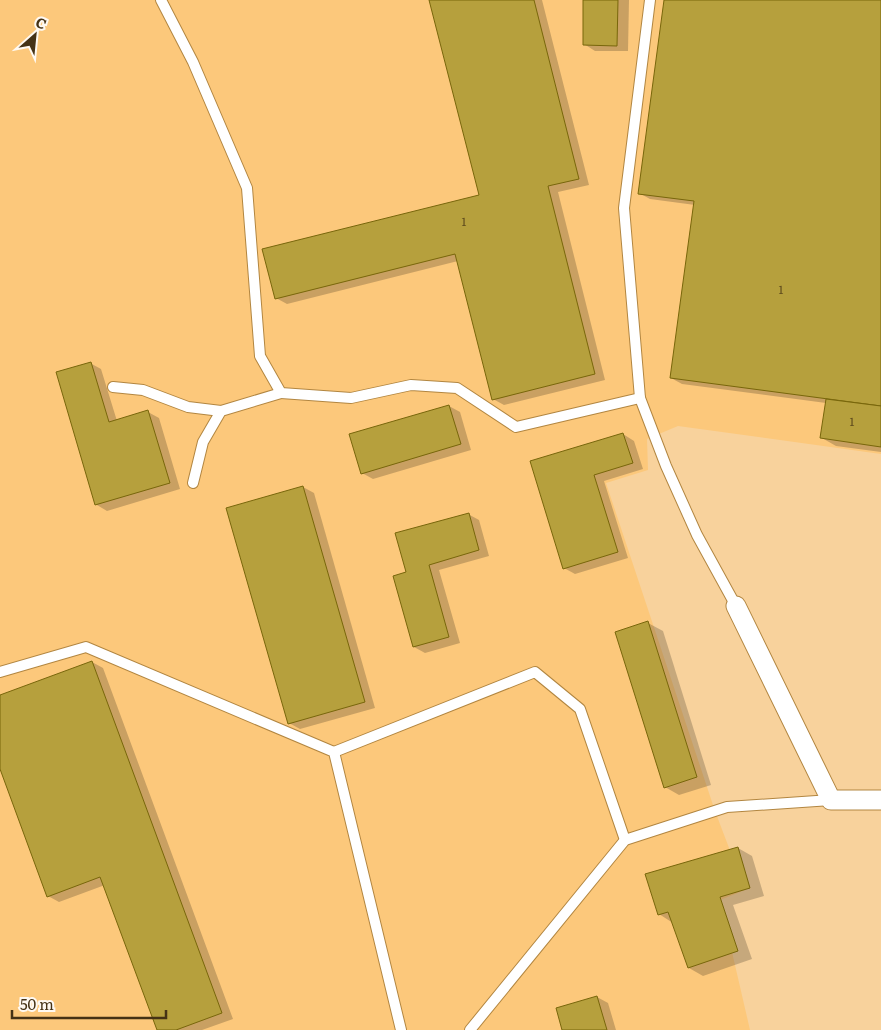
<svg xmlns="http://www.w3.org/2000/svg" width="881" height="1030" font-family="Literata,serif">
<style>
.built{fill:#fcc87b}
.shadow{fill:#0003}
.building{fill:#b6a03d;stroke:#78660b}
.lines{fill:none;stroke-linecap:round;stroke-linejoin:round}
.lane-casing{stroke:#b28641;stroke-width:12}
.street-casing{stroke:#b28641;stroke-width:21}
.lane{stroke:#fff;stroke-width:10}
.street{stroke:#fff;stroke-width:19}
.labels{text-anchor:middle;stroke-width:5;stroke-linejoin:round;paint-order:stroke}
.number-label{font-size:12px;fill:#614e1f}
</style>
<rect width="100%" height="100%" fill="#f8d29c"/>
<!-- built -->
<path class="built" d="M0,0H881V454L678,426L647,439L648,470L606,483L715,811L745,890L720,900L750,1030H0Z"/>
<!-- shadow -->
<g class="shadow">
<path d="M431,0H542L589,185L558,192L605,380L504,405L493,399L458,261L287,304L276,298L480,196Z"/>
<path d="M585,0H629L628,51H595L584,44Z"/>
<path d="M665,0H881V452L836,446L822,438L826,403L682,384L671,378L695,205L650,199L639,193Z"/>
<path d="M90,363L101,369L117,421L148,412L159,418L180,489L107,511L97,505Z"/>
<path d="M449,406L460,412L471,450L373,479L362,473Z"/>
<path d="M623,434L634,441L643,469L604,481L628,558L575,574L564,568L532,462Z"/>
<path d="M303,487L314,493L375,708L300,729L289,723Z"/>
<path d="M468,514L479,520L489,556L439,570L460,643L425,653L414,647L408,573Z"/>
<path d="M648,623L663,631L711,785L679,795L665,787Z"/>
<path d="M92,662L103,668L233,1019L202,1030H158L105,885L59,902L48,896L0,765V696Z"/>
<path d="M738,848L752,856L764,896L733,905L752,959L703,976L689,968L673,923L659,914Z"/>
<path d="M597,997L608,1003L616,1030H564Z"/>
</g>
<!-- building -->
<g class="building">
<path d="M429,0H534L579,179L548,186L595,374L492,400L455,254L275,299L262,249L479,195Z"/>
<path d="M583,0H618L617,46L583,45Z"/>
<path d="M664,0H881V406L670,378L694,201L638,194Z"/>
<path d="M91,362L109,422L148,410L170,483L95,505L56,372Z"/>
<path d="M826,399L881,406V447L820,438Z"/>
<path d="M449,405L461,444L361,474L349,434Z"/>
<path d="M623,433L633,463L594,475L618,552L563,569L530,461Z"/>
<path d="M303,486L365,702L288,724L226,508Z"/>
<path d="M469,513L479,550L429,565L449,637L413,647L393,576L406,572L395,533Z"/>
<path d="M648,621L697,777L664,788L615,632Z"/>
<path d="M92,661L222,1013L176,1030H157L100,877L47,897L0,769V695Z"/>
<path d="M738,847L750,888L720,897L738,951L688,968L668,912L658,915L645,874Z"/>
<path d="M597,996L607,1030H562L556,1008Z"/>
</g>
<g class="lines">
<defs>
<g id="lane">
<path d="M161,0L193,62L247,188L260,356L281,393L351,398L411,385L457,388L516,427L640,398"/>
<path d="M650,0L624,208L640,398L666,466L697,535L736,606"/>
<path d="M113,387L143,390L188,407L221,411"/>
<path d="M193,483L203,442L221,411L281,393"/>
<path d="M0,672L86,647L334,752L401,1030"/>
<path d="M334,752L535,672L580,709L625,840"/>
<path d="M470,1030L625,840L727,807L831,800"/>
</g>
<path id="street" d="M736,606L831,800H881"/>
</defs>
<!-- lane casing -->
<use href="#lane" class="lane-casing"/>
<!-- street casing -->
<use href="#street" class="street-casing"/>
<!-- lane -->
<use href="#lane" class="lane"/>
<!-- street -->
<use href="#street" class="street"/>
</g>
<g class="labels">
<!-- number labels -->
<g class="number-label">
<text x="464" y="226">1</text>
<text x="781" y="294">1</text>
<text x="852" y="426">1</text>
</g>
</g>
<!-- north arrow -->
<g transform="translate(35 35) rotate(27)" stroke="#fef9f2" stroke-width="4" paint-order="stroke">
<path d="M0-4L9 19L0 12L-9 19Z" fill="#453215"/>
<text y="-8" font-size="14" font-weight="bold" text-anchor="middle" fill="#453215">С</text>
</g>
<!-- scale -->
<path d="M12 1010v8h154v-8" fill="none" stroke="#453215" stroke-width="2.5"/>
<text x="20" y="1010" font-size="15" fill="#453215" stroke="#fef9f2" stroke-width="4" paint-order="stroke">50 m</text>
</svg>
